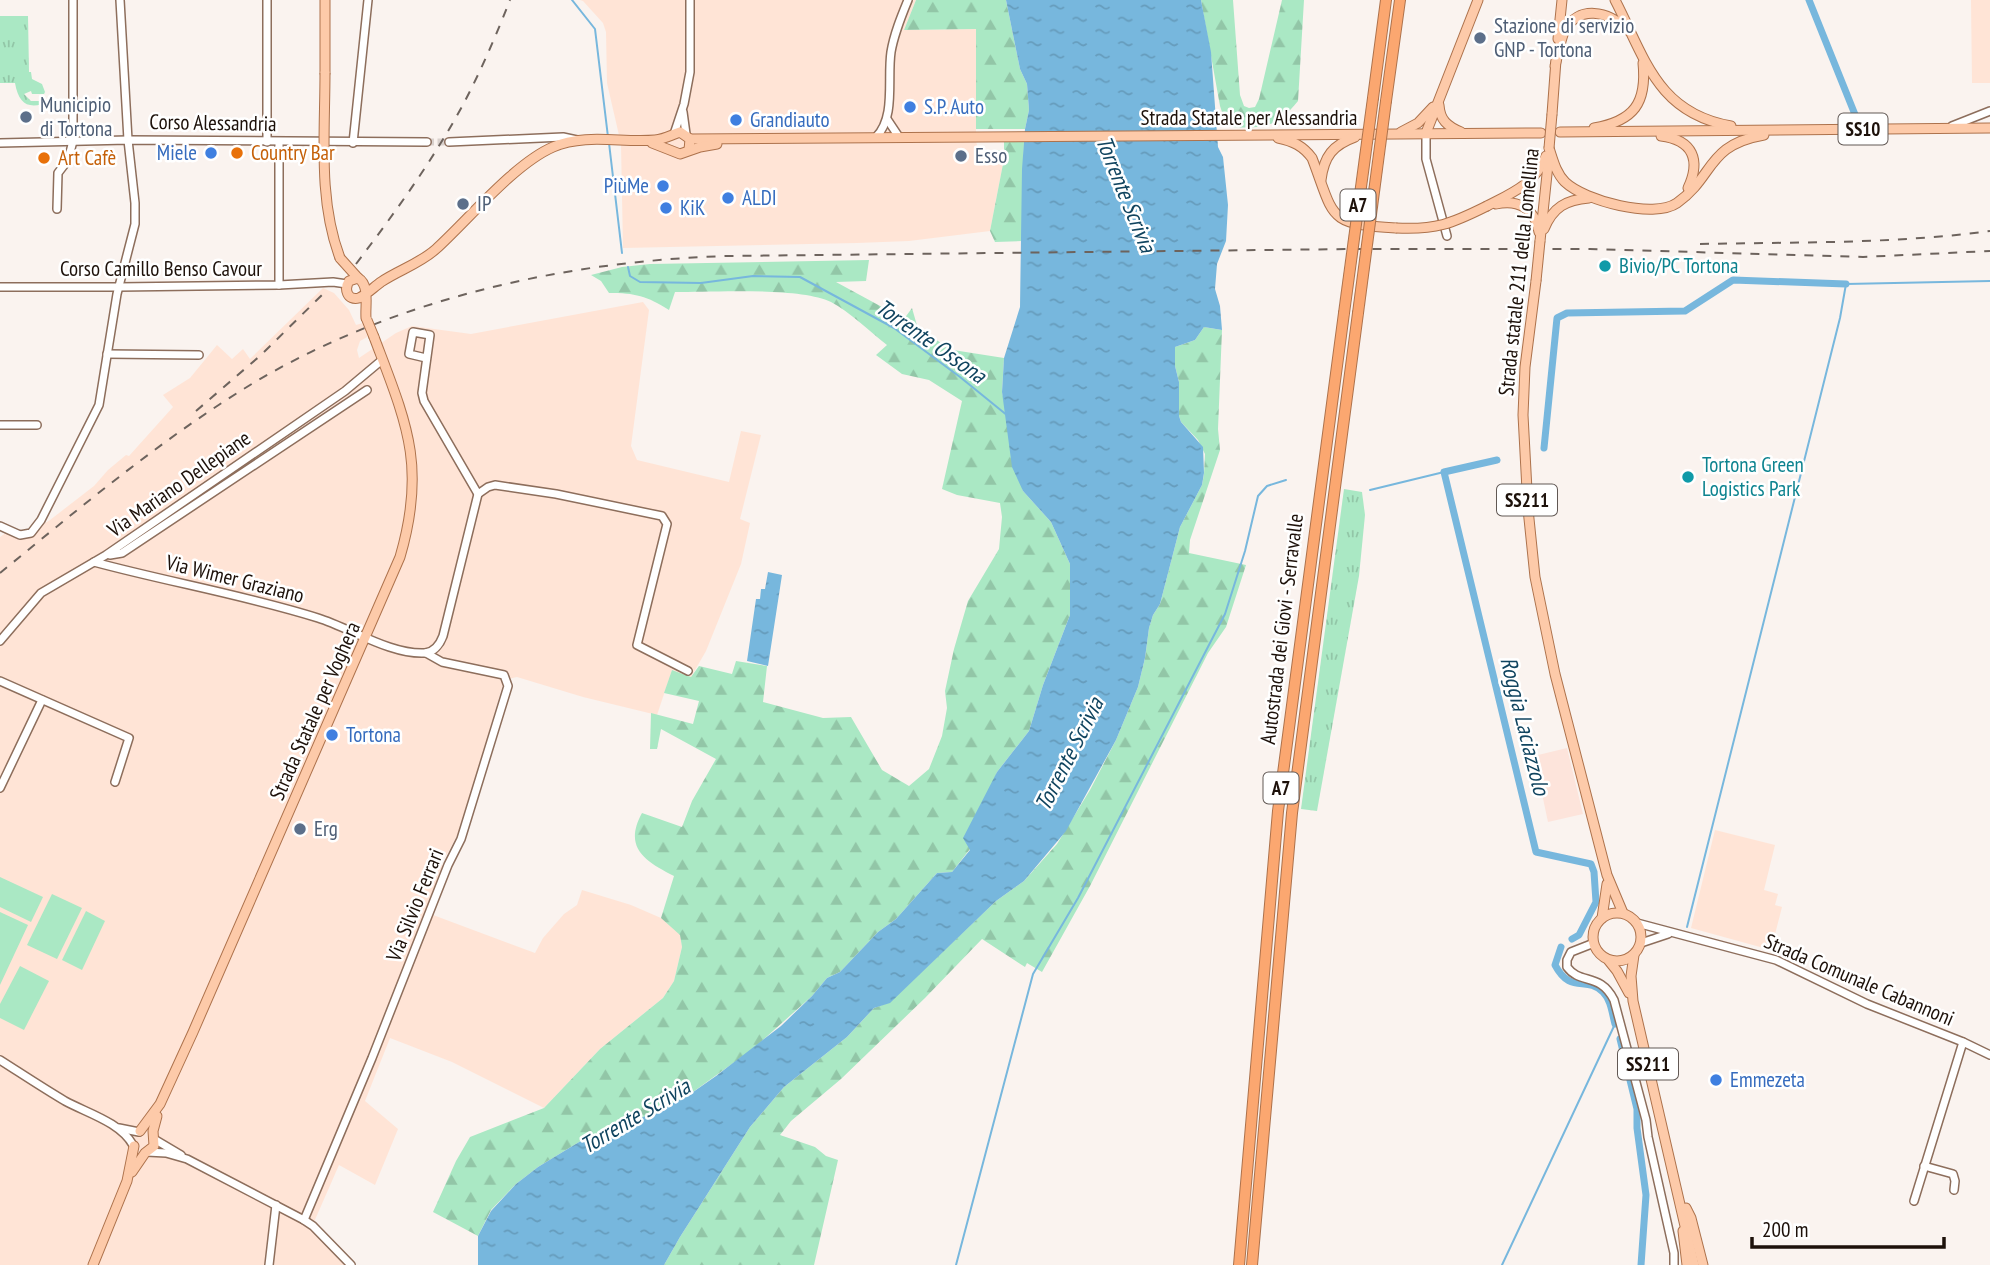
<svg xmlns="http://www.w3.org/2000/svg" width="1990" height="1265" font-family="'PT Sans Narrow',sans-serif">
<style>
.commercial{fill:#fde4db}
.built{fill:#ffe4d6}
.grass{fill:url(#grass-tufts)}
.forest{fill:url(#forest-firs)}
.garden{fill:#aae8c4}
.water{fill:url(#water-ripples)}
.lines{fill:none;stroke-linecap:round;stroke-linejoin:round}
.stream{stroke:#77b7dd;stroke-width:2}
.canal{stroke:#77b7dd;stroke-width:7}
.minor-tunnel{stroke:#d9d1cd;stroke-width:7;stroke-dasharray:7 3.5;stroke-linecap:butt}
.minor-casing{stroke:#8d6e5c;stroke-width:10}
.major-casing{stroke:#ad724c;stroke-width:11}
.highway-casing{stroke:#ad724c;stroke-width:12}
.minor{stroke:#fff;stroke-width:7}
.major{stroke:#fdcaa9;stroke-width:9}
.highway{stroke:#fba770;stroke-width:10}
.rail{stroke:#6d635d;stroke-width:2;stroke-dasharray:9 9;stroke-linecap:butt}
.major-bridge-casing{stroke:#ad724c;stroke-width:11;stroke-linecap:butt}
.highway-bridge-casing{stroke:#ad724c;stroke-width:12;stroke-linecap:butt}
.major-bridge{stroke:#fdcaa9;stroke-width:9}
.highway-bridge{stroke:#fba770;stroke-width:10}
.service-dot{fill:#5c6f8a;stroke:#fff;stroke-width:2.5}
.shop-dot{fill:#3f7fe0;stroke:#fff;stroke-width:2.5}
.food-dot{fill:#e8710a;stroke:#fff;stroke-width:2.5}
.culture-dot{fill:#0f9aa8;stroke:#fff;stroke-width:2.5}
.labels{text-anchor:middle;stroke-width:5;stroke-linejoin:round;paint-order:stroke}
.shield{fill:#fff;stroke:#615854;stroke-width:2}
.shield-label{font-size:19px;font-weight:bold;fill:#1d110a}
.service-label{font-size:21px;fill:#4e5e75;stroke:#fff;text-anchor:start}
.shop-label{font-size:21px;fill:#366cbe;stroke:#fff;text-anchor:start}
.street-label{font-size:21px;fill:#1d110a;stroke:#fff}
.food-label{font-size:21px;fill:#c56008;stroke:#fff;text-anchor:start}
.culture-label{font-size:21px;fill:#0d838f;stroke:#fff;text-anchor:start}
.water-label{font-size:23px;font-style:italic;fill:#10445f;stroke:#fff}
</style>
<defs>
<pattern id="grass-tufts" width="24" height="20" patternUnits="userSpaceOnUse" patternTransform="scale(1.75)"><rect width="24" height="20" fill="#aae8c4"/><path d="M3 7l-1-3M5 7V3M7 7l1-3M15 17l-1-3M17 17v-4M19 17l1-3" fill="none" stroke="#92c6a7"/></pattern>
<pattern id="forest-firs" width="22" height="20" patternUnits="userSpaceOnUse" patternTransform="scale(1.75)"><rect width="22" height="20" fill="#aae8c4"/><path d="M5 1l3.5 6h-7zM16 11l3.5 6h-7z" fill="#92c6a7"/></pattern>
<pattern id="water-ripples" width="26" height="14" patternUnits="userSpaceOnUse" patternTransform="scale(1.75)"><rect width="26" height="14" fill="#77b7dd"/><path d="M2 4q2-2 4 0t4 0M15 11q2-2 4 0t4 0" fill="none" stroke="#669cbc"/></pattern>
</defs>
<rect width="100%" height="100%" fill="#faf3ef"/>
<!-- commercial -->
<path class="commercial" d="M1567,748L1583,814L1548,822L1534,756Z"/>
<!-- built -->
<g class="built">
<path d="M580,0H916L904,30L976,29V141L979,153L993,151L1003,164L990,231L909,241L857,243L623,248L621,144L607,83L606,32L603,23L583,1Z"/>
<path d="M1971,0H1990V83H1972Z"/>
<path d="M323,288L334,293L349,310L356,325L363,323L369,336L360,341L357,350L359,358L396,333L412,326L471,334L643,302L649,310L631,446L637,460L729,482L741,431L761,435L740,519L750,523L741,564L706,651L691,677L672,670L657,715L583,697L517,677L504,680L461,828L448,853L441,861L442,867L437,884L425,912L535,953L543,938L564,914L577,905L582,890L631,905L661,918L676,929L680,935L682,947L674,981L663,998L600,1049L544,1108L452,1062L390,1038L365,1101L398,1129L375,1185L339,1165L314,1222L353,1263L352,1265H0V537L7,532L27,538L40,526L50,520L94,486L108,470L126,455L129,456L173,407L163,395L190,378L217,345L232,359L243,349L250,359Z"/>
<path d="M1715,830L1775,845L1764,890L1778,894L1775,905L1782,907L1771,950L1691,928Z"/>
</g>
<!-- grass -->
<g class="grass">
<path d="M0,16H28L29,72H31L32,79L42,84L45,92L44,94H32L31,91L24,94L31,101H51C30,110 19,106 15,83H0Z"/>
<path d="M1344,489L1362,492L1365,515L1359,576L1317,811L1301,809Z"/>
</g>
<!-- forest -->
<g class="forest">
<path d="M916,0H1006L1020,69L1027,84L1029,110L1025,129H976V29L904,30Z"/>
<path d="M1201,0H1233L1240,95L1244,106L1249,108L1255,107L1259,99L1282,0H1304L1298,101C1275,130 1261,128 1227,127L1220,106Z"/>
<path d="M1004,141H1024L1022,241L995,242L990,231L1003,164L993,151L1004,150Z"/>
<path d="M869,260L866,281L836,282L904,319L912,308L918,329L953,350L1004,358L1002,392L1023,491L1051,522L1070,564V615L1043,685L1029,731L997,772L970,849L952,872L937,873L896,919L878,932L840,972L827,978L812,996L754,1048L686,1097L609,1133L584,1139L538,1167L516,1184L491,1210L478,1236L433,1212L456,1161L470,1137L544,1108L600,1049L663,998L674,981L682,947L680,935L661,918L674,876C645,861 623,848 642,813L682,827L692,801L716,759L661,729L657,749H650L651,713L693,724L699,701L664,693L672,670L691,677L699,666L732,674L736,661L767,666L763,702L823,718L851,717L882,770L909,786L929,769L942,736L947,708L945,691L954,649L968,601L999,549L1002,517L1000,503L957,495L942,489L962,401L929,380L902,374L876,355L887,345C870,332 849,311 831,302C800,287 712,292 675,292L669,310C647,296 635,293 609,293L601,281L591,275L622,267L650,264Z"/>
<path d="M1204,327L1222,330L1218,429L1220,450L1190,540L1189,553L1246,565L1226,627L1208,653L1090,886L1042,972L1027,963L1025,967L982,939L925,998L841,1079L791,1121L780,1135L815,1147L826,1156L838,1160L814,1265H664L680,1237L750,1127L784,1087L847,1037L874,1008L890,1002L996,901L1024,881L1057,844L1090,790L1116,740L1138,687L1145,658L1149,628L1153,615L1160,604L1180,527L1202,485L1204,474L1205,454L1198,440L1181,422L1179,416V382L1175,366V347L1195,340Z"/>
</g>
<!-- garden -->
<g class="garden">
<path d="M0,877L43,897L31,922L0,907Z"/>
<path d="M52,894L82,908L57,959L27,945Z"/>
<path d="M86,911L105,921L82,970L62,960Z"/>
<path d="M0,912L28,925L0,985Z"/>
<path d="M20,966L49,981L24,1030L0,1018V1004Z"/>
</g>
<!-- water -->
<g class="water">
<path d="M1006,0H1201L1211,52L1218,147L1223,157L1228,205L1226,241L1217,264L1215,289L1220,306L1222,330L1204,327L1195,340L1175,347V366L1179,382V416L1181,422L1203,447L1204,473L1202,485L1180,527L1160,604L1153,615L1149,628L1145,658L1138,687L1116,740L1066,831L1024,881L996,901L890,1003L874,1008L847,1037L784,1087L750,1127L680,1237L664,1265H478V1236L491,1211L516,1184L538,1167L584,1139L609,1133L686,1097L716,1076L781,1026L812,996L827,978L840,972L878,932L896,919L937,873L952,872L970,850L963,838L997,772L1029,731L1043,685L1070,615V564L1051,522L1023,491L1012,467L1002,392L1004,358L1020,307L1022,169L1025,129L1029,110L1027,84L1020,69Z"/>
<path d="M768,572L782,575L768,666L747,661L756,599H760L761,589H765Z"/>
</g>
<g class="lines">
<!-- stream -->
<g class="stream">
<path d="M572,0L595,29L608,137"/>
<path d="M609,143L622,253"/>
<path d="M628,267L630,276L640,282L701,283L753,276L800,277L894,328L960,377L1008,416"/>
<path d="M1370,490L1444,472"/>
<path d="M1687,927L1840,318L1846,284L1990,281"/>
<path d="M956,1265L1033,974L1078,898L1225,614L1245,551L1258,496L1267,486L1286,480"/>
<path d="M1502,1265L1615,1024"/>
</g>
<!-- canal -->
<g class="canal">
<path d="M1809,0L1858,122"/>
<path d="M1544,448L1557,318L1567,313L1685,311L1733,280L1846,284"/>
<path d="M1497,460L1444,472L1536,852L1591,864L1594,872L1596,902L1579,935L1572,939"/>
<path d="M1561,947L1555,965C1571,995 1586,975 1603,992C1611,1000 1612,1013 1615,1024"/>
<path d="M1620,1039L1637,1109V1128L1646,1195L1641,1265"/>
</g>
<!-- minor-tunnel -->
<path class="minor-tunnel" d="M427,142H449"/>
<defs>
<g id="minor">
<path d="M683,112L686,134"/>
<path d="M887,119L899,137"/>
<path d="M1952,126L1990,111"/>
<path d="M1426,133V159L1447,236"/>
<path d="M674,134L684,104L690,72V0"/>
<path d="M876,137C896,117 887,79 891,52C894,34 901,17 908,0"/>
<path d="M267,142V0"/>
<path d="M449,142L563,137L577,140"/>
<path d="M0,143L128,140L427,142"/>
<path d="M353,143L368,0"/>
<path d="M57,209L58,173L68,160L73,141V0"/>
<path d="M279,285V142"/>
<path d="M0,287H119L279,285L333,282L347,284"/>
<path d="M107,354L199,355"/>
<path d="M426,358L409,354L413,332L430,335L422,393L424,401L478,494"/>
<path d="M0,425H37"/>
<path d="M0,526L20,535L31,533L41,520L99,405L117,294L135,224V203L128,140L120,0"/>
<path d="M110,555L122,553L367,390"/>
<path d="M94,562C168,582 245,595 318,618C350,628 391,655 425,653C434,652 440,644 443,636L478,494L488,487L495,485L556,494L662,516L667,524L637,645L688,671"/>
<path d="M0,641L41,593L106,555L345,391L382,360"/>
<path d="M0,681L129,738L115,782"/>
<path d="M0,788L42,700"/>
<path d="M1637,923L1776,960L1867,1004L1963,1042L1990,1055"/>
<path d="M1594,943L1571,952L1567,960V967C1580,985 1600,972 1614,1000L1646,1120L1648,1137L1674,1253V1265"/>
<path d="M1641,943L1668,934"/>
<path d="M0,1060C22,1074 43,1088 65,1101C87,1113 120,1122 133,1145"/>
<path d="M119,1128L139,1132"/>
<path d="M154,1139L181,1155"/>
<path d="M147,1152L166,1153L187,1159L304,1220L313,1226L351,1265"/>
<path d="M1924,1166L1953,1174L1955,1181L1954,1190"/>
<path d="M1914,1201L1963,1042"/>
<path d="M304,1220L372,1058L448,865L461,839L508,686L504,675L442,662L426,653"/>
<path d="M269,1265L276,1205"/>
</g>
<g id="major">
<path d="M325,0V73"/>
<path d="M1615,0C1645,58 1657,113 1731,126"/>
<path d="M1558,39L1562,0"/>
<path d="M1555,66C1558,55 1560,42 1564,32C1578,4 1609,11 1627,30"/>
<path d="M1439,105C1440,120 1447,126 1461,132"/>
<path d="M1552,114L1556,60"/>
<path d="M1594,128C1634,121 1647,103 1643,63"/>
<path d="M1401,132L1418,123L1433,107"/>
<path d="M1560,132L1990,128"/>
<path d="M1426,133L1478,0"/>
<path d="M1661,136C1693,140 1701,160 1688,188"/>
<path d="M1278,138C1293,141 1303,146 1312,158C1335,218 1326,224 1396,228"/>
<path d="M690,139L1541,133"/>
<path d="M652,143L680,154L700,147L717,144"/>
<path d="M1549,148C1553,160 1556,173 1565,182C1585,201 1654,219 1677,203C1715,176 1706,145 1764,135"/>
<path d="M1321,180C1324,156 1333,145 1355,137"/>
<path d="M1496,204C1519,199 1535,209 1539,232"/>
<path d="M1487,206C1512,193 1535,184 1546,156"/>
<path d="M1544,229C1553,207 1566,200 1589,198"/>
<path d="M1540,241L1549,155"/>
<path d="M340,258L358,278"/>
<path d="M1536,281L1525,367L1523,415L1528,509L1535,577L1555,674L1607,875L1623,913"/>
<path d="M366,318C365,305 370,285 358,278L349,281C344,289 347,301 359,298C366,295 374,287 381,282C399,270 419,264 436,249C469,219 514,164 553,147C585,133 622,143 655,140C665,139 671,135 680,132L690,139L689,150"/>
<circle cx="1617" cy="937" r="24"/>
<path d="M1602,918L1607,884"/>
<path d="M1634,955L1631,976L1633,1001L1694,1265"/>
<path d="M1609,961L1617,971L1629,993"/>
<path d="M140,1131L160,1104L193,1032L400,557C427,465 406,422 374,337"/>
<path d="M132,1172L145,1153L154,1146L153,1131L157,1116"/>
<path d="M1686,1208L1691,1218L1703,1265"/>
<path d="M1683,1231L1687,1265"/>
<path d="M93,1265L127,1181L134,1146"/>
</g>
<g id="highway">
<path d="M1373,98L1386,0"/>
<path d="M1386,101L1400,0"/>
<path d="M1239,1265L1278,811L1344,313"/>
<path d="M1252,1265L1292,813L1358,313"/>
</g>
</defs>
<!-- minor casing -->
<use href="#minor" class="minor-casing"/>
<!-- major casing -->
<use href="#major" class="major-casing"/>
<!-- highway casing -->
<use href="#highway" class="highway-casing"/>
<!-- minor -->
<use href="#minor" class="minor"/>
<!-- major -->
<use href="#major" class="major"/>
<!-- highway -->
<use href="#highway" class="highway"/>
<!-- rail -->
<g class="rail">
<path d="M1700,244C1797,242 1894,244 1990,231"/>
<path d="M356,264C387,223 418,181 445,136C471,94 492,46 510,0"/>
<path d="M196,411L261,355L327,290"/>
<path d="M0,573C82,506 164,437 255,382C397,298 565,261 728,256L1354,249H1590L1863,257L1990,251"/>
</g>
<defs>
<g id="major-bridge">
<path d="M325,73C325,135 318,200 340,258"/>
<path d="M1549,148L1552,114"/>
<path d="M1396,228C1436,230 1451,224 1487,206"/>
<path d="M1536,281L1540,241"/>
<path d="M367,320L374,337"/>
</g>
<g id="highway-bridge">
<path d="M1344,313L1373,98"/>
<path d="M1358,313L1386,101"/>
</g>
</defs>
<!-- major-bridge casing -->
<use href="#major-bridge" class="major-bridge-casing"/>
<!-- highway-bridge casing -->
<use href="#highway-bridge" class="highway-bridge-casing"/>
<!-- major-bridge -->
<use href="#major-bridge" class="major-bridge"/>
<!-- highway-bridge -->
<use href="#highway-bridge" class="highway-bridge"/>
</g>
<!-- markers -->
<g class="service-dot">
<circle cx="1480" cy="38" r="7"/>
<circle cx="26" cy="117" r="7"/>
<circle cx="961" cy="156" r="7"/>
<circle cx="463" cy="204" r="7"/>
<circle cx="300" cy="829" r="7"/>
</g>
<g class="shop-dot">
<circle cx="910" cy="107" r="7"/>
<circle cx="736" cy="120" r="7"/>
<circle cx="211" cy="153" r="7"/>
<circle cx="663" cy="186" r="7"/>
<circle cx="728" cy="198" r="7"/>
<circle cx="666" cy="208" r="7"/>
<circle cx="332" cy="735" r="7"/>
<circle cx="1716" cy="1080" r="7"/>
</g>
<g class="food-dot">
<circle cx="237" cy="153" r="7"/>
<circle cx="44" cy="158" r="7"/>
</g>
<g class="culture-dot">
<circle cx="1605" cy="266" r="7"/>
<circle cx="1688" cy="477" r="7"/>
</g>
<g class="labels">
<!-- shield labels -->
<g class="shield">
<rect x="1838.5" y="113.5" width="49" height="31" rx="5"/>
<rect x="1340.5" y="189.5" width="35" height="31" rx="5"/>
<rect x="1497" y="484.5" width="60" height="31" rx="5"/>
<rect x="1263.5" y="772.5" width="35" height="31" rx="5"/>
<rect x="1618" y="1048.5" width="60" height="31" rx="5"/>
</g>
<g class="shield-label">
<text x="1863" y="136">SS10</text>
<text x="1358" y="212">A7</text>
<text x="1527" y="507">SS211</text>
<text x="1281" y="795">A7</text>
<text x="1648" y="1071">SS211</text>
</g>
<!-- service labels -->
<g class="service-label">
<text x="1494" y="33">Stazione di servizio<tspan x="1494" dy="24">GNP - Tortona</tspan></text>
<text x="40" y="112">Municipio<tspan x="40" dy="24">di Tortona</tspan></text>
<text x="975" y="163">Esso</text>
<text x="477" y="211">IP</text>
<text x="314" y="836">Erg</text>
</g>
<!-- shop labels -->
<g class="shop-label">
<text x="924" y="114">S.P. Auto</text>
<text x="750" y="127">Grandiauto</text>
<text x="197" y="160" text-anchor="end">Miele</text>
<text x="649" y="193" text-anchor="end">PiùMe</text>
<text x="742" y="205">ALDI</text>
<text x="680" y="215">KiK</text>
<text x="346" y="742">Tortona</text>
<text x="1730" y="1087">Emmezeta</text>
</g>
<!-- street labels -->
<g class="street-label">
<text x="1249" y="125">Strada Statale per Alessandria</text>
<text transform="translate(213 123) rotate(1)" y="7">Corso Alessandria</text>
<text x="161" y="276">Corso Camillo Benso Cavour</text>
<text transform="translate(1519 272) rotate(-84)" y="7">Strada statale 211 della Lomellina</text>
<text transform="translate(179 484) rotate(-35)" y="7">Via Mariano Dellepiane</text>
<text transform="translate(235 579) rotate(14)" y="7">Via Wimer Graziano</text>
<text transform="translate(1282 629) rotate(-83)" y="7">Autostrada dei Giovi - Serravalle</text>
<text transform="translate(315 711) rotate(-66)" y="7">Strada Statale per Voghera</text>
<text transform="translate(415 905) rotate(-68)" y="7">Via Silvio Ferrari</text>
<text transform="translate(1859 980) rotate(23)" y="7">Strada Comunale Cabannoni</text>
</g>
<!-- food labels -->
<g class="food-label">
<text x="251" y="160">Country Bar</text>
<text x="58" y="165">Art Cafè</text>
</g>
<!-- culture labels -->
<g class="culture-label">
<text x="1619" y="273">Bivio/PC Tortona</text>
<text x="1702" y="472">Tortona Green<tspan x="1702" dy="24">Logistics Park</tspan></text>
</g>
<!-- water labels -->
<g class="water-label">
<text transform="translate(1126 194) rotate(68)" y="8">Torrente Scrivia</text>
<text transform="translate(931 341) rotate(35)" y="8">Torrente Ossona</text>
<text transform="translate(1525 726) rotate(76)" y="8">Roggia Laciazzolo</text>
<text transform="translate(1069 754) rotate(-63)" y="8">Torrente Scrivia</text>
<text transform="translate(635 1116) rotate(-31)" y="8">Torrente Scrivia</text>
</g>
</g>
<!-- scale -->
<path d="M1752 1237v10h192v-10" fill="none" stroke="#1d110a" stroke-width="3.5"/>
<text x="1762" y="1237" font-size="21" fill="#1d110a" stroke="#ffffff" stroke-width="5" paint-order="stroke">200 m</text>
</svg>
